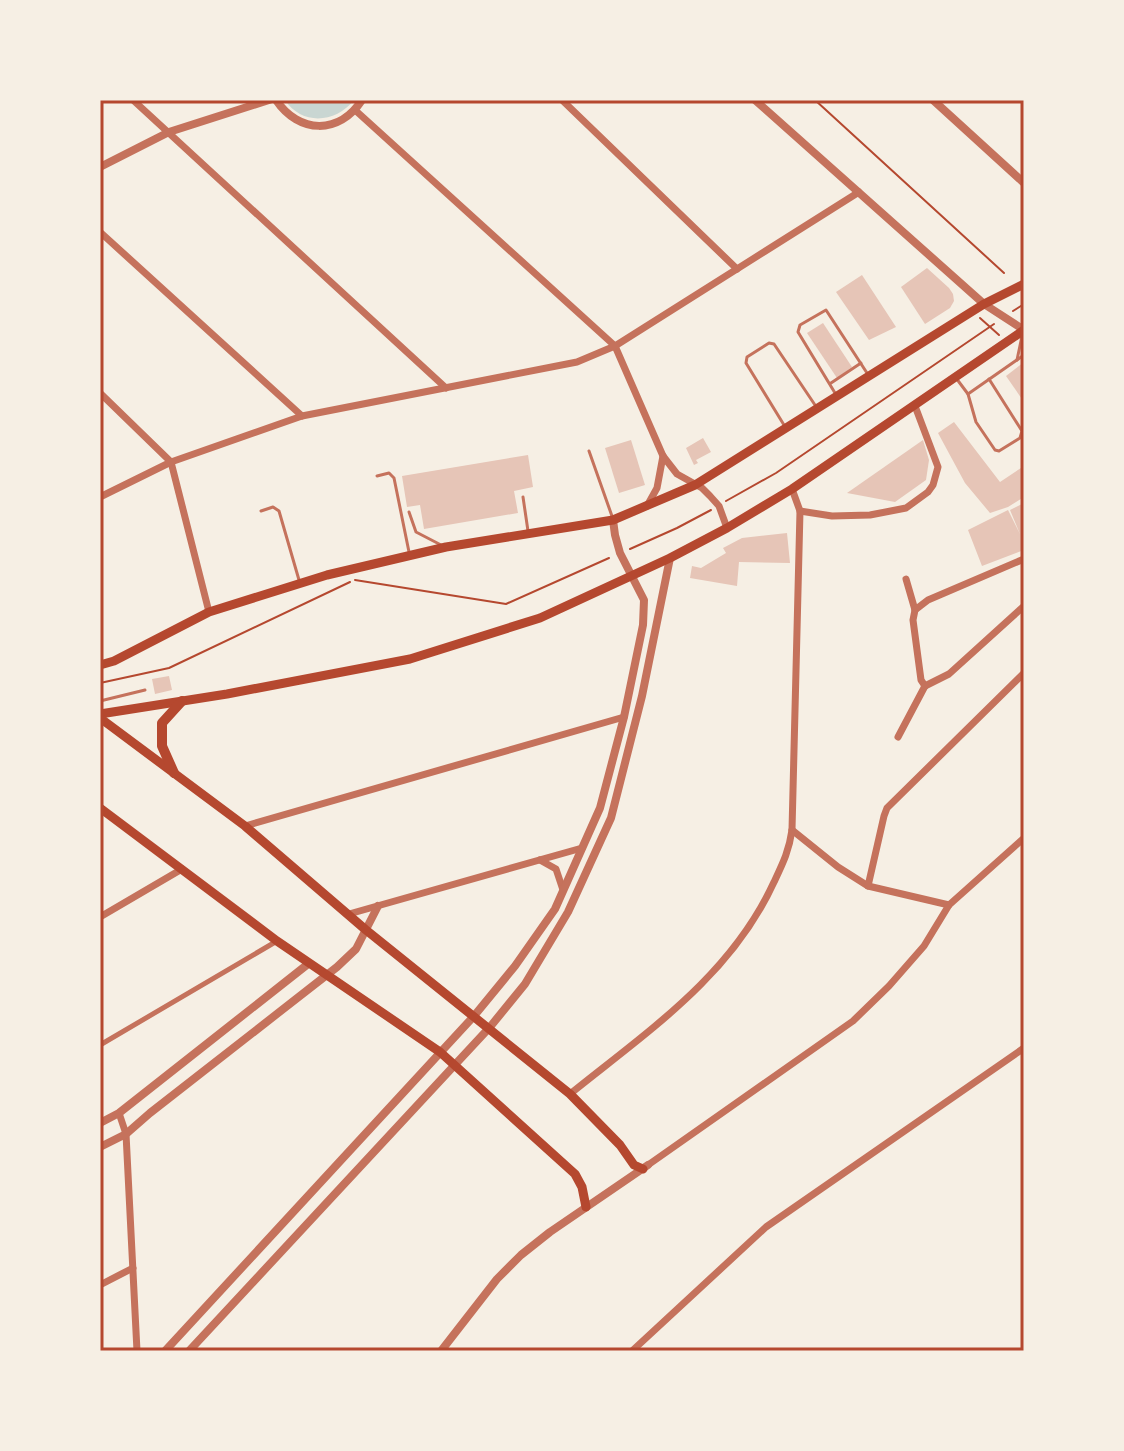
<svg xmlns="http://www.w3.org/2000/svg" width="1124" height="1451" font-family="Ubuntu,sans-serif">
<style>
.water{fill:#c9d6d2}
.building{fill:#e6c5b7}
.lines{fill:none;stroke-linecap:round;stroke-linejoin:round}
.path{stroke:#b5482f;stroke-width:2}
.service{stroke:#c5725c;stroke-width:3}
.pedestrian{stroke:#c5725c;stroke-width:5}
.minor{stroke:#c5725c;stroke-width:7}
.tertiary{stroke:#c5725c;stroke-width:8}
.secondary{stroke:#b5482f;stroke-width:9}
.primary{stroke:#b5482f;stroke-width:10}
.neatline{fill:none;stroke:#b5482f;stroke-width:3}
</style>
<rect width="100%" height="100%" fill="#f6efe4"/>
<!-- water -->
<path class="water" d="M285,100H354C336,123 302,126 285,100Z"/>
<!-- building -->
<g class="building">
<path d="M927,268L949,288L953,294L954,301L950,308L925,324L901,287Z"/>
<path d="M862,275L896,327L869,340L836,292Z"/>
<path d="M823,323L852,367L837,378L807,333Z"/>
<path d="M1024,362V402L1006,376Z"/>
<path d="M954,422L1000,482L1024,466V497L1008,507L990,513L965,483L938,433Z"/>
<path d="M703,438L711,452L696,460L698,463L694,465L686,448Z"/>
<path d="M631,440L645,485L619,493L605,448Z"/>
<path d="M923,440L929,460L926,480L895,502L847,493Z"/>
<path d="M528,455L533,487L514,491L518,513L424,529L420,505L407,507L402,476Z"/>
<path d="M1024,503V550L982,566L968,530L1008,510L1020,534L1010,510Z"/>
<path d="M787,533L790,563L739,562L737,586L690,578L692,566L701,568L726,553L723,548L742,538Z"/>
<path d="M169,676L172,690L155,694L152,679Z"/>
</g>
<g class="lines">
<!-- path -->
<g class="path">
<path d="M815,100L1004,273"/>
<path d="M1013,311L1024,304"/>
<path d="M980,318L999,335"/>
<path d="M726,501L776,473L994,324"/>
<path d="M630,549L677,528L711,510"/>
<path d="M355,580L506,604L609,558"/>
<path d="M100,683L169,668L350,582"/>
</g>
<!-- service -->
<g class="service">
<path d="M1017,360L1022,336"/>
<path d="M956,378L968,394L976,422L995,450L999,451L1020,438L1022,431L989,379"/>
<path d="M831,383L861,363"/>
<path d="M835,393L798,332L800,325L826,310L867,373"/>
<path d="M968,394L1024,355"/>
<path d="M784,425L746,363L747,357L769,343L774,344L815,405"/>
<path d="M589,451L613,519"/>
<path d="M377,476L389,473L394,478L409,552"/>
<path d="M523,497L528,531"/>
<path d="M261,511L273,507L279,511L299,580"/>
<path d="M409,512L416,532L443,546"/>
<path d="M100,701L145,690"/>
</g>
<!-- pedestrian -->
<path class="pedestrian" d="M100,1045L277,941"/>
<!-- minor -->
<g class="minor">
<path d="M133,100L446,388"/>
<path d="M562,100L737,269"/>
<path d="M355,110L615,346L663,456L677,474L702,488L710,496L719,506L727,528"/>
<path d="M100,232L302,416"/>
<path d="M100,393L171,462L209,612"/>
<path d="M100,497L171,462L302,416L577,362L615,346L859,192"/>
<path d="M647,506L657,488L663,456"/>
<path d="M800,511L832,516L870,515L906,508L928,492L933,485L938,467L915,406"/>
<path d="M906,579L915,610L913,620L921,680L925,686"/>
<path d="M915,610L928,600L1024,559"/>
<path d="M925,686L949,674L1024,606"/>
<path d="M898,737L925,686"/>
<path d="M245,826L624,717"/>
<path d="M792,830L838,867L868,886L949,905"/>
<path d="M540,860L556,869L563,890"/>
<path d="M868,886L884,816L887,808L1024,673"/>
<path d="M349,914L582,848"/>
<path d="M100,917L182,869"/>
<path d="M570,1094C648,1031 731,976 774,882C783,863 789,851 792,830L800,511L792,489"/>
<path d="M119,1113L126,1134L137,1351"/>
<path d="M648,1165L853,1021L889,986L924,946L949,905L1024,838"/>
<path d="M100,1285L133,1268"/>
<path d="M632,1351L766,1227L1024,1048"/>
</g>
<!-- tertiary -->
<g class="tertiary">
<path d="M276,100C299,134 339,135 362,100"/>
<path d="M755,100L984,304L1024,330"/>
<path d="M933,100L1024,183"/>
<path d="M100,167L169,132L269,100"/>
<path d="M100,1123L119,1113L308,964"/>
<path d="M100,1147L126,1134L150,1113L337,967L356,949L378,906"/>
<path d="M165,1351L474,1016L515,966L555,909L600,808L624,717L643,625L644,600L620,553L615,535L613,520"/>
<path d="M189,1351L490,1027L525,984L568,912L611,818L642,696L670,558"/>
<path d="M441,1351L497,1279L521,1255L550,1232L648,1165"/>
</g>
<!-- secondary -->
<g class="secondary">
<path d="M100,665L114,661L209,612L327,575L446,547L613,520L695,485L984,304L1024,284"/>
<path d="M100,714L227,694L410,659L540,618L670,558L727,528L792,489L1024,330"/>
<path d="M100,718L245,826L366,930L570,1094L620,1145L634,1165L643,1169"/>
<path d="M100,808L277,941L440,1052L575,1174L582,1187L586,1207"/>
</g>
<!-- primary -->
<path class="primary" d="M174,773L162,746V723L182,701"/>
</g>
<!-- border -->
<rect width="1124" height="1451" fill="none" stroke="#f6efe4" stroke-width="204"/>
<rect x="102" y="102" width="920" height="1247" class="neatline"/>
</svg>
